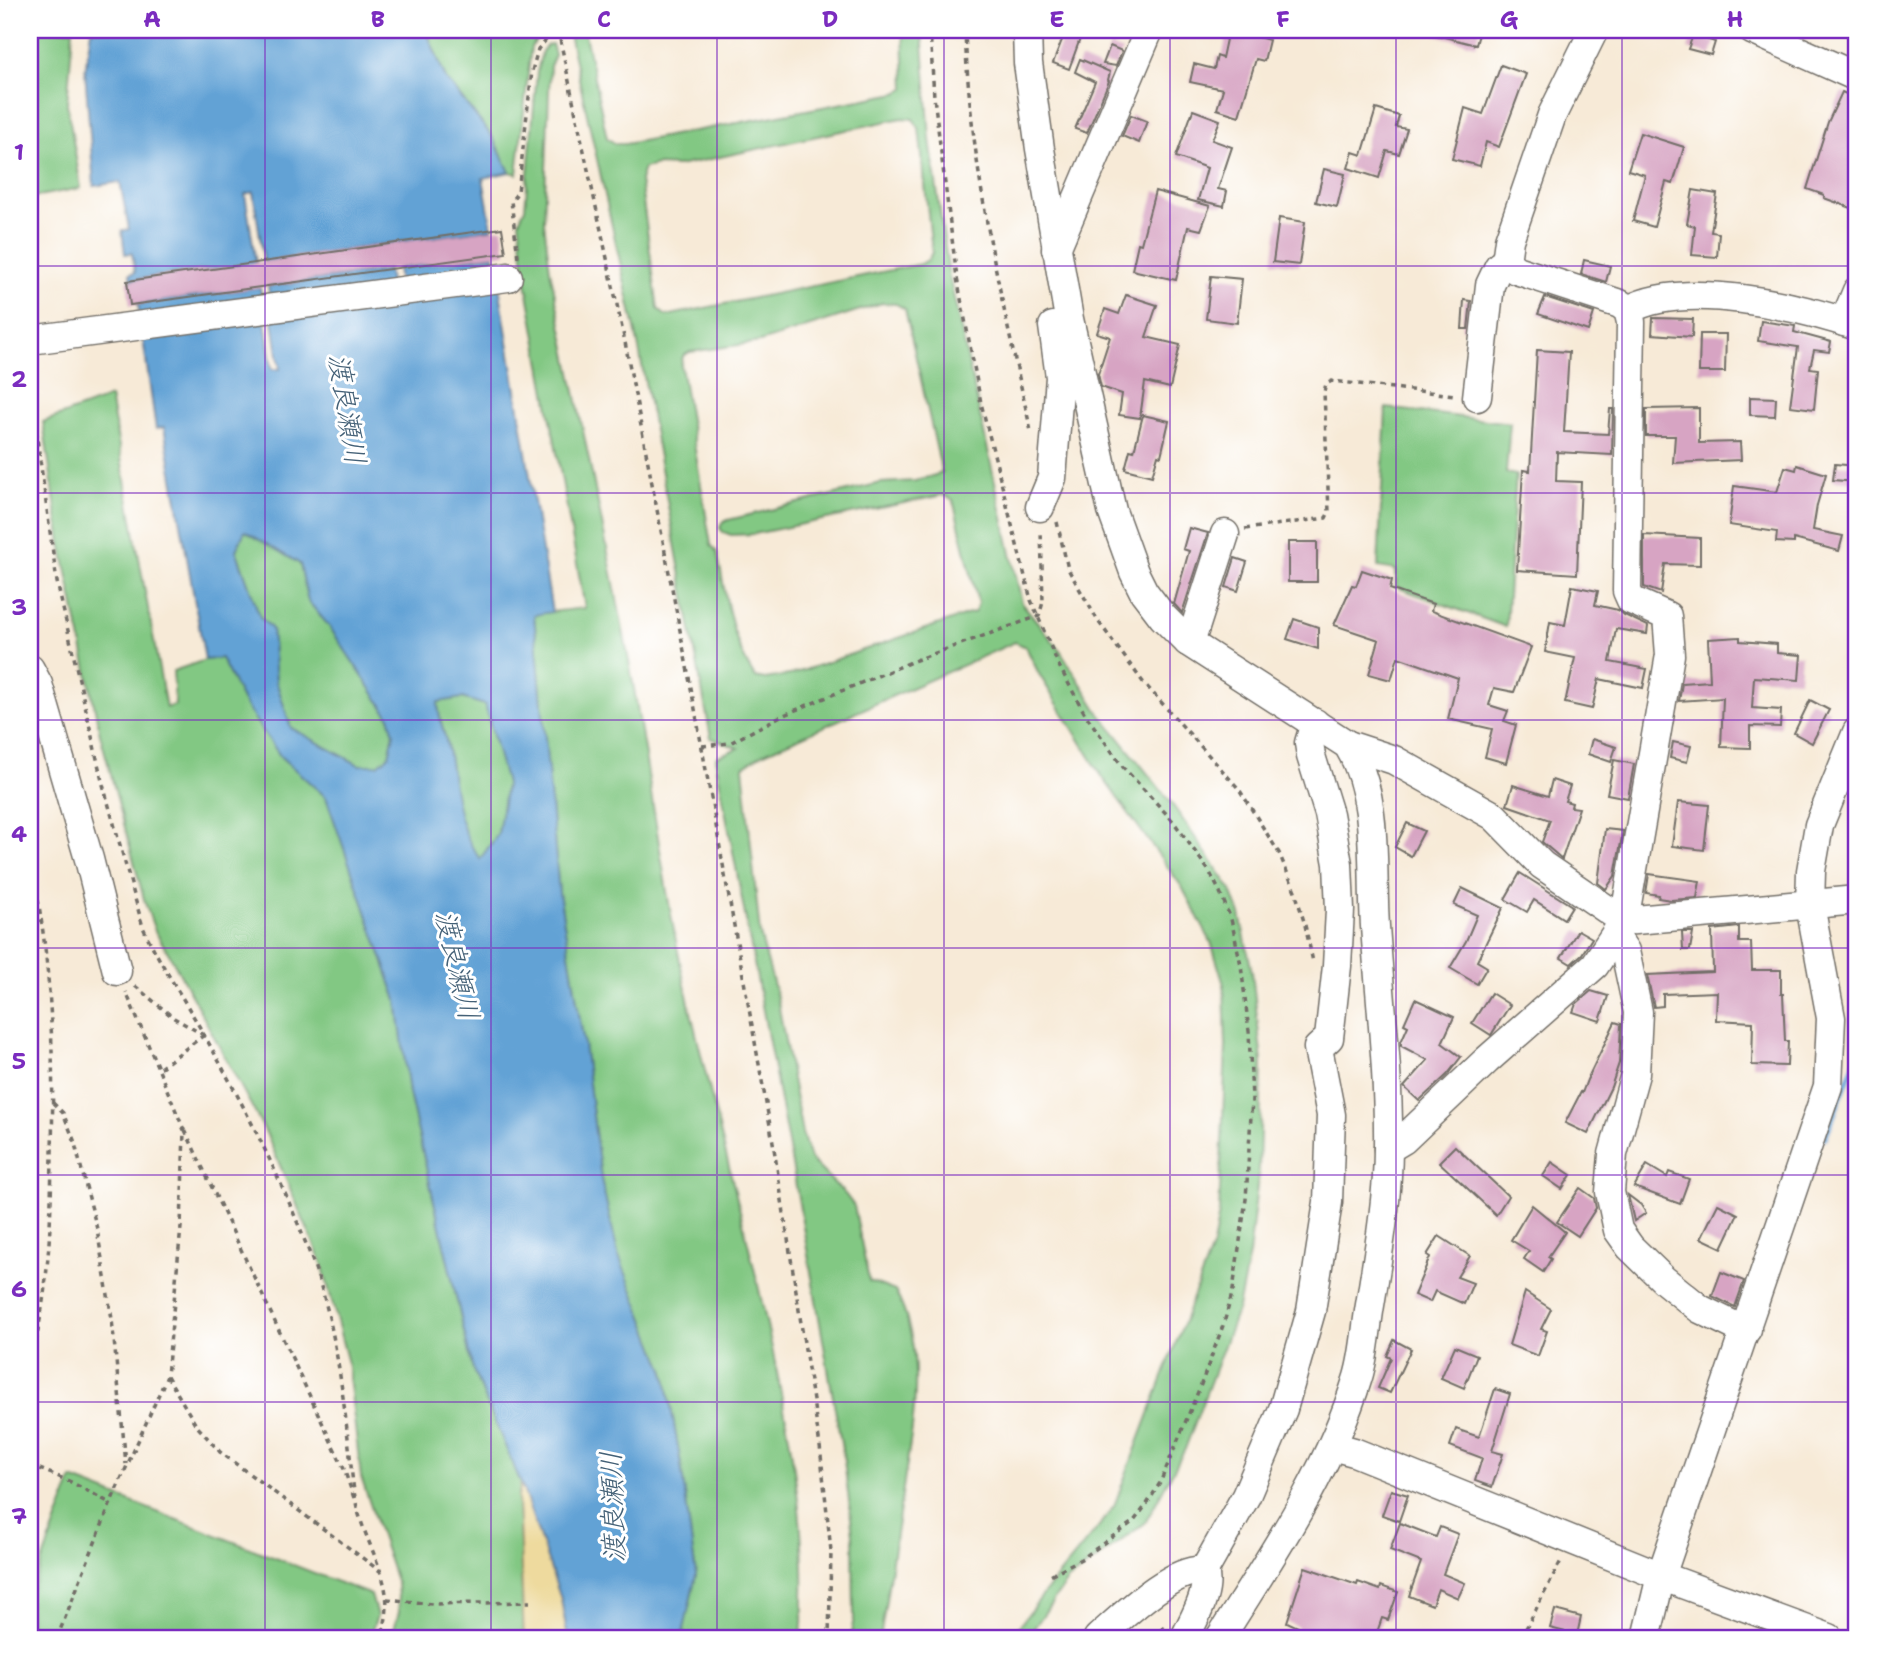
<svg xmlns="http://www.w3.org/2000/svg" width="1887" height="1668" font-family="'Shantell Sans','Klee One',sans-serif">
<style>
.green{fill:#82c883;stroke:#567a57;stroke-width:2;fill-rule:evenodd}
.sand{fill:#eeda9e;stroke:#8c8264;stroke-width:2}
.water{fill:#62a2d5;stroke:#466680;stroke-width:2;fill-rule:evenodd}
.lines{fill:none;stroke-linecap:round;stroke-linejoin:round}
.stream{stroke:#62a2d5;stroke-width:5}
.building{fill:#d7a4c3}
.minor-casing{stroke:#726e67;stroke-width:31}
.path{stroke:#726e67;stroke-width:3.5;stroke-dasharray:5 5;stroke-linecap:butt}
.minor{stroke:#fff;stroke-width:28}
.grid{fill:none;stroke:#7b2cbf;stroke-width:2;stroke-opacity:0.55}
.labels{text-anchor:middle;stroke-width:6;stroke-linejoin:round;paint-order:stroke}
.water-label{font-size:28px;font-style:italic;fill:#446177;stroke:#fff}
.neatline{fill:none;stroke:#7b2cbf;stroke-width:2.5}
.grid-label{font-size:23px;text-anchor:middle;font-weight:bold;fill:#7b2cbf}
</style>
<rect width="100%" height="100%" fill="#fff"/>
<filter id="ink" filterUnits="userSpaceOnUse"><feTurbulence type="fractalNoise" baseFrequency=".0143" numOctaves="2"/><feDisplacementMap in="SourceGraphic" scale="14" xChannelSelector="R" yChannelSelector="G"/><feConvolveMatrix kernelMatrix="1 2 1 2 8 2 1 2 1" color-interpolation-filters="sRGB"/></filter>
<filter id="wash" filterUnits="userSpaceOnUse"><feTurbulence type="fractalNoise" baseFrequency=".00686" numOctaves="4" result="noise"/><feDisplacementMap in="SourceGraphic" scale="28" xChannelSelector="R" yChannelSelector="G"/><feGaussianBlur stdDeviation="1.57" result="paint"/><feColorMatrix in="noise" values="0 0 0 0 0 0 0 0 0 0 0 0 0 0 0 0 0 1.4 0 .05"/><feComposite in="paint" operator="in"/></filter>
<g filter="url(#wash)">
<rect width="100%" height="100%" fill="#f7ead7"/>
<!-- green -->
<g class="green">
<path d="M32,30H73L67,104L81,188L33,197Z"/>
<path d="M426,30H545L531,47L517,174L510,172L492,136L446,79Z"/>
<path d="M568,30H584L607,138L616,144H625L897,93L905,89L903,30H922L930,139L949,276L1022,603L1060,650L1100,714L1172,804L1230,888L1240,914L1252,972L1262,1062L1259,1169L1249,1255L1238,1308L1185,1449L1145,1523L1067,1581L1027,1638H1011C1042,1591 1082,1551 1114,1506L1213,1245L1219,1213L1226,1046L1224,985L1211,942L1182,887L1103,778L1039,674L1026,647L1015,642L762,754L743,767L760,934L777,997L802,1133L810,1159L845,1194L854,1206L869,1281L895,1291C929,1354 912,1428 902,1495C895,1541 888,1587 881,1633L879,1638H850L854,1618L853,1535L844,1460L794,1175L717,767L716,757L738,748L711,738L636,333ZM902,118L913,119L919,128L932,252L929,259L921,264L666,316L658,309L640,180L644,168L657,165L678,166ZM882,303L896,304L905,309L942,473L915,481L881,483L728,520L722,523L720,528L723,532L731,535L754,534L943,495L953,500L978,603L975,612L790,675L765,679L755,677C730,641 726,593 717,552L711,545L681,366L683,356L690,352L760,342Z"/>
<path d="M552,44L555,55L550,66L544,222L550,270C578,409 609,549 634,689C652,792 665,897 688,999C719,1136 759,1271 784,1409C798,1485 808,1561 801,1638H682L696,1575L681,1465L665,1372L618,1254L601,1179L584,1044L559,893L534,614L585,608L526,282L519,221L525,208L537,72L542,51L547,45Z"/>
<path d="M110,397L166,708L175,705L173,671L205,660L221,658L245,705L281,757L326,797L397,1000L409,1093L473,1370L521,1483L518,1498L524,1638H391L399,1612L397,1584L361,1477L347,1360L322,1263L266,1133L172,959L155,931L145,903L100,734L61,543L43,422Z"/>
<path d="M1386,408L1510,423L1506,473L1516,475L1506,627L1396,587V570L1378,567Z"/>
<path d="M245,531L300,564L308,601L329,626L389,716L394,733L389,756L378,765H359L291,728L276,681L272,629L260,617L236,549Z"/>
<path d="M462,698L485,705L507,784L498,834L480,860C455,828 455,784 447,745C444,730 438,718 438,702Z"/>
<path d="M72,1479L371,1595L377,1616L369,1638H30V1595Z"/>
</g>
<!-- sand -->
<path class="sand" d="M521,1483L561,1599L568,1638H524L518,1498Z"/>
<!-- water -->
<g class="water">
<path d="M91,30H426L446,79L492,136L510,172L483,178L492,229L264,262L253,192L245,194L256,263L131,280L130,274L135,272L132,253L125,254L122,231L129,229L120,182L94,186L85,71Z"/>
<path d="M494,255L552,612L534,615L559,893L584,1044L601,1179L618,1254L665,1372L681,1465L696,1575L682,1638H568L561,1599L521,1483L473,1370L409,1093L397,1000L326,797L281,757L245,705L221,658L205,660L164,427L156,429L138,304L260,287L272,369H280L268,286L388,270L393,299L401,298L397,268ZM245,531L300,564L308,601L329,626L389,716L394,734L389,756L378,765H359L291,728L276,681L272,629L260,617L236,550ZM462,698L485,705L506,784L498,834L480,859C455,827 455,784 447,745C444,730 438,718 438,702Z"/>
</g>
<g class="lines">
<!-- stream -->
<path class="stream" d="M1825,1138L1857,1056"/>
</g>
<g id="blocks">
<!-- building -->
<g class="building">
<path d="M1066,30L1081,36L1069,69L1053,63Z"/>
<path d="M1228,30H1255L1254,36L1269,40L1264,61L1256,59L1239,116L1217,109L1223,89L1190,82L1194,64L1214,69L1217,56L1222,58Z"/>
<path d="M1436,30H1480L1476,45L1436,35Z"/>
<path d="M1693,35L1715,42L1711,55L1688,49Z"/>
<path d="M1110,46L1122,51L1116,66L1103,64Z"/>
<path d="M1080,59L1110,72L1108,80L1109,81L1087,133L1075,129L1095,82L1075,72Z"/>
<path d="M1501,65L1526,74L1499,147L1486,142L1480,166L1452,159L1465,108L1483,114Z"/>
<path d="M1842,92L1857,99V210L1824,198V195L1807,189L1828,122Z"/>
<path d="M1376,109L1399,116L1396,127L1407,129L1399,154L1387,151L1379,178L1348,168L1353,152L1362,155Z"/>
<path d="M1193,110L1220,120L1212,140L1232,147L1218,189L1227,191L1224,206L1198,200L1207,168L1176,157Z"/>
<path d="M1131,115L1147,121L1139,143L1122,136Z"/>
<path d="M1640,133L1684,147L1673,184L1666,182L1654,227L1633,221L1645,175L1628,170Z"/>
<path d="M1324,169L1345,174L1337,207L1316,202Z"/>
<path d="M1693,190L1717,194L1711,232L1719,233L1717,257L1692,255L1695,226L1687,224Z"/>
<path d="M1155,191L1210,206L1201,230L1188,227L1176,280L1132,270L1138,243L1141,244Z"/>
<path d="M1279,218L1305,222L1299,265L1273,262Z"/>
<path d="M502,228L506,253L130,305L127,281Z"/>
<path d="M1584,260L1610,266L1606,282L1581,274Z"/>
<path d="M1211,276L1242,279L1237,323L1206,319Z"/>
<path d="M1126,295L1157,305L1146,337L1180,345L1170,388L1145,382L1140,418L1119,415L1122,394L1101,387L1098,374L1110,337L1097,333L1105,309L1119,314Z"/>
<path d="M1545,297L1594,313L1588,331L1538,314Z"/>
<path d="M1464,300L1471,301L1468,329H1462Z"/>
<path d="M1653,318L1693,319L1692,337L1652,334Z"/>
<path d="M1761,321L1795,326L1794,332L1831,342L1829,352L1814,350L1810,368L1818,369L1814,409L1790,406L1798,347L1758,341Z"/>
<path d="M1700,334H1726L1725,372H1699Z"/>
<path d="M1537,350L1569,352L1564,432L1608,434L1610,409H1613L1612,455L1557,452L1556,481L1581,482L1577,574L1517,570L1523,470L1530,471Z"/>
<path d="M1750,397L1776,398L1775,416L1750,415Z"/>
<path d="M1699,408V443L1740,442L1741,460L1673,463L1675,436H1646V409Z"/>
<path d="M1143,415L1169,421L1161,456L1158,455L1152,476L1125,469L1130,450L1134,451Z"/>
<path d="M1835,464L1857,466V482L1833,480Z"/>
<path d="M1797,465L1826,474L1817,505L1813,530L1843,536L1839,551L1794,539V543L1776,542L1777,532L1729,525L1734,486L1777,492L1785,467L1796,470Z"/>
<path d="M1189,528L1208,533L1182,613L1174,604L1189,551L1183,549Z"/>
<path d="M1644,535L1700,538V565L1665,564L1661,593L1644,587Z"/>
<rect x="1288" y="542" width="29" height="40"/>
<path d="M1235,558L1247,562L1238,591L1226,587Z"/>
<path d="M1362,570L1392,580L1390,589L1433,604L1431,611L1531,647L1514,692L1494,688L1489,705L1508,711L1504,721L1516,725L1506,763L1485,757L1492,729L1448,719L1458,678L1398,657L1391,680L1369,674L1379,640L1334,625L1352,585L1356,586Z"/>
<path d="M1572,586L1598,591L1595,605L1618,610L1624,615L1648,626L1647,634L1616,629L1610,662L1647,669L1643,688L1599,679L1592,709L1565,703L1575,658L1545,652L1550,622L1565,625Z"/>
<path d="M1294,619L1318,627V649L1287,639Z"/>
<path d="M1740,637V641L1777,644V653L1801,655L1799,680L1754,677L1752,708L1781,710L1780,727L1750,726V748L1721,747L1723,698L1679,701L1682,683L1710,681L1708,639Z"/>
<path d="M1810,700L1829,710L1812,743L1794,733Z"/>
<path d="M1592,739L1616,747L1611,762L1588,754Z"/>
<path d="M1673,742L1691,746L1687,762L1670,758Z"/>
<path d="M1614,760L1634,764L1628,798L1607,794Z"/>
<path d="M1552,780L1570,786L1565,801L1572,803L1571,807L1579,808L1562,859L1542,842L1550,820L1507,805L1513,785L1548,796Z"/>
<path d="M1678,802L1709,805L1704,850L1672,846Z"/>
<path d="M1407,823L1424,831L1411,856L1395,847Z"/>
<path d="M1605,829L1623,831L1615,876L1606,889L1598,883Z"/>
<path d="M1520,873L1572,906L1564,919L1534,900L1527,912L1505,899Z"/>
<path d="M1649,874L1700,881L1697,898L1671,900L1658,898L1659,895L1646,893Z"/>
<path d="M1462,888L1503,908L1477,961L1487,967L1477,984L1450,968L1466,941L1477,915L1454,905Z"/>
<path d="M1739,927V942H1751L1752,970H1781V994H1783L1785,1041H1788L1787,1066L1752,1065L1753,1022L1716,1020L1717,992L1663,994V1006L1654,1007L1647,975L1713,972L1712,930Z"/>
<path d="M1578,930L1592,938L1582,954L1571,964L1561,958Z"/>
<path d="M1682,932H1693L1690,950H1683Z"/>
<path d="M1591,991L1608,996L1600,1021L1573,1012L1576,1004Z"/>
<path d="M1491,993L1510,1005L1491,1035L1472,1023Z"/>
<path d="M1415,999L1454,1017L1442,1043L1461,1057L1447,1075L1419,1101L1404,1087L1428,1060L1401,1046V1042L1408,1026L1404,1024Z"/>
<path d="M1615,1022L1621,1024L1619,1063L1611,1087L1588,1134L1565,1123L1581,1092L1582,1093L1587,1080Z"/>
<path d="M1455,1146L1508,1196L1496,1215L1439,1162Z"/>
<path d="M1552,1162L1571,1175L1562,1189L1543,1176Z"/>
<path d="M1647,1165L1667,1177L1669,1172L1689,1179L1680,1204L1634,1187Z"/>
<path d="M1580,1188L1594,1198L1596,1208L1578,1236L1557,1222Z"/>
<path d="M1628,1195L1641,1205L1646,1213L1634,1221Z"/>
<path d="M1718,1204L1738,1214L1722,1248L1701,1238Z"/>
<path d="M1532,1205L1565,1232L1548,1257L1551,1259L1543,1272L1524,1259L1529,1251L1511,1240Z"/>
<path d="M1439,1236L1470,1256L1457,1277L1473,1283L1464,1304L1435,1291L1430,1302L1414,1295L1430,1257L1427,1255Z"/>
<path d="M1721,1272L1744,1281L1735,1307L1712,1296Z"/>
<path d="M1525,1292L1551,1309L1541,1329L1547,1331L1538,1356L1509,1345Z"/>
<path d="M1394,1340L1411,1349L1390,1393L1378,1388L1391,1358L1387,1356Z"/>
<path d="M1455,1346L1477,1355L1464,1388L1441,1378Z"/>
<path d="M1495,1389L1510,1394L1492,1451L1503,1454L1492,1487L1475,1481L1482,1458L1450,1446L1456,1429L1479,1437Z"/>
<path d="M1391,1490L1408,1495L1399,1521L1382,1515Z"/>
<path d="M1400,1523L1436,1537L1440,1527L1458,1534L1443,1574L1465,1583L1458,1598L1438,1589L1432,1605L1409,1596L1421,1562L1390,1550Z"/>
<path d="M1305,1567L1357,1585L1358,1582L1380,1590L1381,1586L1398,1592L1388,1620L1382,1618L1375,1638H1314L1296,1632L1298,1627L1287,1622Z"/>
<path d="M1555,1610L1581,1617L1577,1635L1550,1628Z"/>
</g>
</g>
</g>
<g filter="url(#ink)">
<use href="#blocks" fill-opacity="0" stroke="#726e67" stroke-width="2"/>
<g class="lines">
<defs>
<g id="minor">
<path d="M1027,30L1028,63L1040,149L1069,319L1112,511L1134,572L1144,592L1163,617L1188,642L1348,745C1380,798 1371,867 1375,926C1380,999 1389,1074 1388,1147C1388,1198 1378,1255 1370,1305C1366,1328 1365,1354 1358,1377C1329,1472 1272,1555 1220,1638"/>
<path d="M1752,30L1857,77"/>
<path d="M1056,249L1149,30"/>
<path d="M1628,310C1685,279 1797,306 1857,326"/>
<path d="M1844,322L1857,291"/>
<path d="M30,340L508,277"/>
<path d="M1477,397L1490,285L1499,266L1506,262"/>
<path d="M1040,507L1052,478L1060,377L1053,326"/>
<path d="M1188,642L1194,631L1225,534"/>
<path d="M30,669L38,684L89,859L117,971"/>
<path d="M1348,745L1394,760L1494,816L1542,865L1624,921L1857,900"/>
<path d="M1615,936L1625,951L1638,1012L1635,1074L1613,1154L1610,1192L1618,1230L1630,1247L1664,1280L1700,1309L1733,1325L1747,1329"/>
<path d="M1388,1149L1403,1140L1487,1060L1595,965L1624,921L1670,655L1667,616L1631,600L1627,591L1631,322L1628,310L1620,304L1516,270L1506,262L1509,240L1552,115L1594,30"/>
<path d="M1332,1446L1354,1452L1661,1576L1829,1638"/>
<path d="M1098,1638C1120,1619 1173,1566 1204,1571"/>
<path d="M1185,1638C1193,1619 1211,1593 1204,1571L1246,1496L1283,1409L1311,1311L1328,1202L1331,1115L1318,1048L1329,1038L1337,966L1340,910L1338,864L1329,814L1311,756L1309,743L1315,723"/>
<path d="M1646,1638L1661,1576L1828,1086L1831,1018L1810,905L1811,871L1819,825L1857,732"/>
</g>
</defs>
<!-- minor casing -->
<use href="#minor" class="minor-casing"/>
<!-- path -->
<g class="path">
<path d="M558,30L625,342L695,709L773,1142L820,1446L831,1551L829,1638"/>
<path d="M930,30L934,97L957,278L981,403L1031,600L1058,664L1085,714L1123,767L1173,821L1209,871L1220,892L1231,919L1241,965L1249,1031L1252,1099L1246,1199L1233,1290L1224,1323L1200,1387L1160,1483L1147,1504L1134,1521L1083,1558L1050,1575"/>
<path d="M965,30C970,166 1001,298 1031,431"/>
<path d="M518,257L511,201L518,192L532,71L538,49L546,40L559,34"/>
<path d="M30,361L32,402L57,582L102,781L143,927C159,963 183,997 203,1033C244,1105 282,1179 311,1257C333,1315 341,1378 348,1438C351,1461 352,1485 357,1507C368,1553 401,1589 380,1638"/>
<path d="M1057,522L1068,569L1098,621L1143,682L1239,789L1279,853L1295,891L1305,925L1313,962"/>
<path d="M1245,529L1326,518L1329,512L1324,392L1326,384L1332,381L1454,395"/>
<path d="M702,746L730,743L779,717L916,660L1039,616L1043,602L1041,530"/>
<path d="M30,860C52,956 54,1054 52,1153C51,1224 49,1295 30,1365"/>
<path d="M135,986L174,1018L202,1034"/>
<path d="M160,1068L204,1035"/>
<path d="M53,1103L63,1113L74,1140L97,1229L112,1319L126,1464"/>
<path d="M185,1130L344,1469L354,1498"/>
<path d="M167,1376L196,1425L220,1452L380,1571"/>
<path d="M30,1465L69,1481L110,1503"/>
<path d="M387,1599L432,1604L530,1602"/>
<path d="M57,1638L114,1495L167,1376L181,1227L184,1130L126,992"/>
<path d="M1155,1638L1164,1626"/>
<path d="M1521,1638L1562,1559"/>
</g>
<!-- minor -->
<use href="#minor" class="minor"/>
</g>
</g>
<!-- grid -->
<path class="grid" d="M265,30V1638M491,30V1638M717,30V1638M944,30V1638M1170,30V1638M1396,30V1638M1622,30V1638M30,266H1857M30,493H1857M30,720H1857M30,948H1857M30,1175H1857M30,1402H1857"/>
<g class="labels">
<!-- water labels -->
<g class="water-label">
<text transform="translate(348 409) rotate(81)" y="10">渡良瀬川</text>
<text transform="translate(458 965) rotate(77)" y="10">渡良瀬川</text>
<text transform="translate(612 1507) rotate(-92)" y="10">渡良瀬川</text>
</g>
</g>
<!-- margin -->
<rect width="1887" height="1668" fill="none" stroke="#fff" stroke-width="77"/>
<rect x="38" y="38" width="1810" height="1592" class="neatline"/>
<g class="grid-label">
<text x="152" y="27">A</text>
<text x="378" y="27">B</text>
<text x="604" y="27">C</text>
<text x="830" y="27">D</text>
<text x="1057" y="27">E</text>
<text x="1283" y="27">F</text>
<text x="1509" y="27">G</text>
<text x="1735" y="27">H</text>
<text x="19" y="160">1</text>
<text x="19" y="387">2</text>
<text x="19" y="615">3</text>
<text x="19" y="842">4</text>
<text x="19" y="1069">5</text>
<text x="19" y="1297">6</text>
<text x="19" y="1524">7</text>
</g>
</svg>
